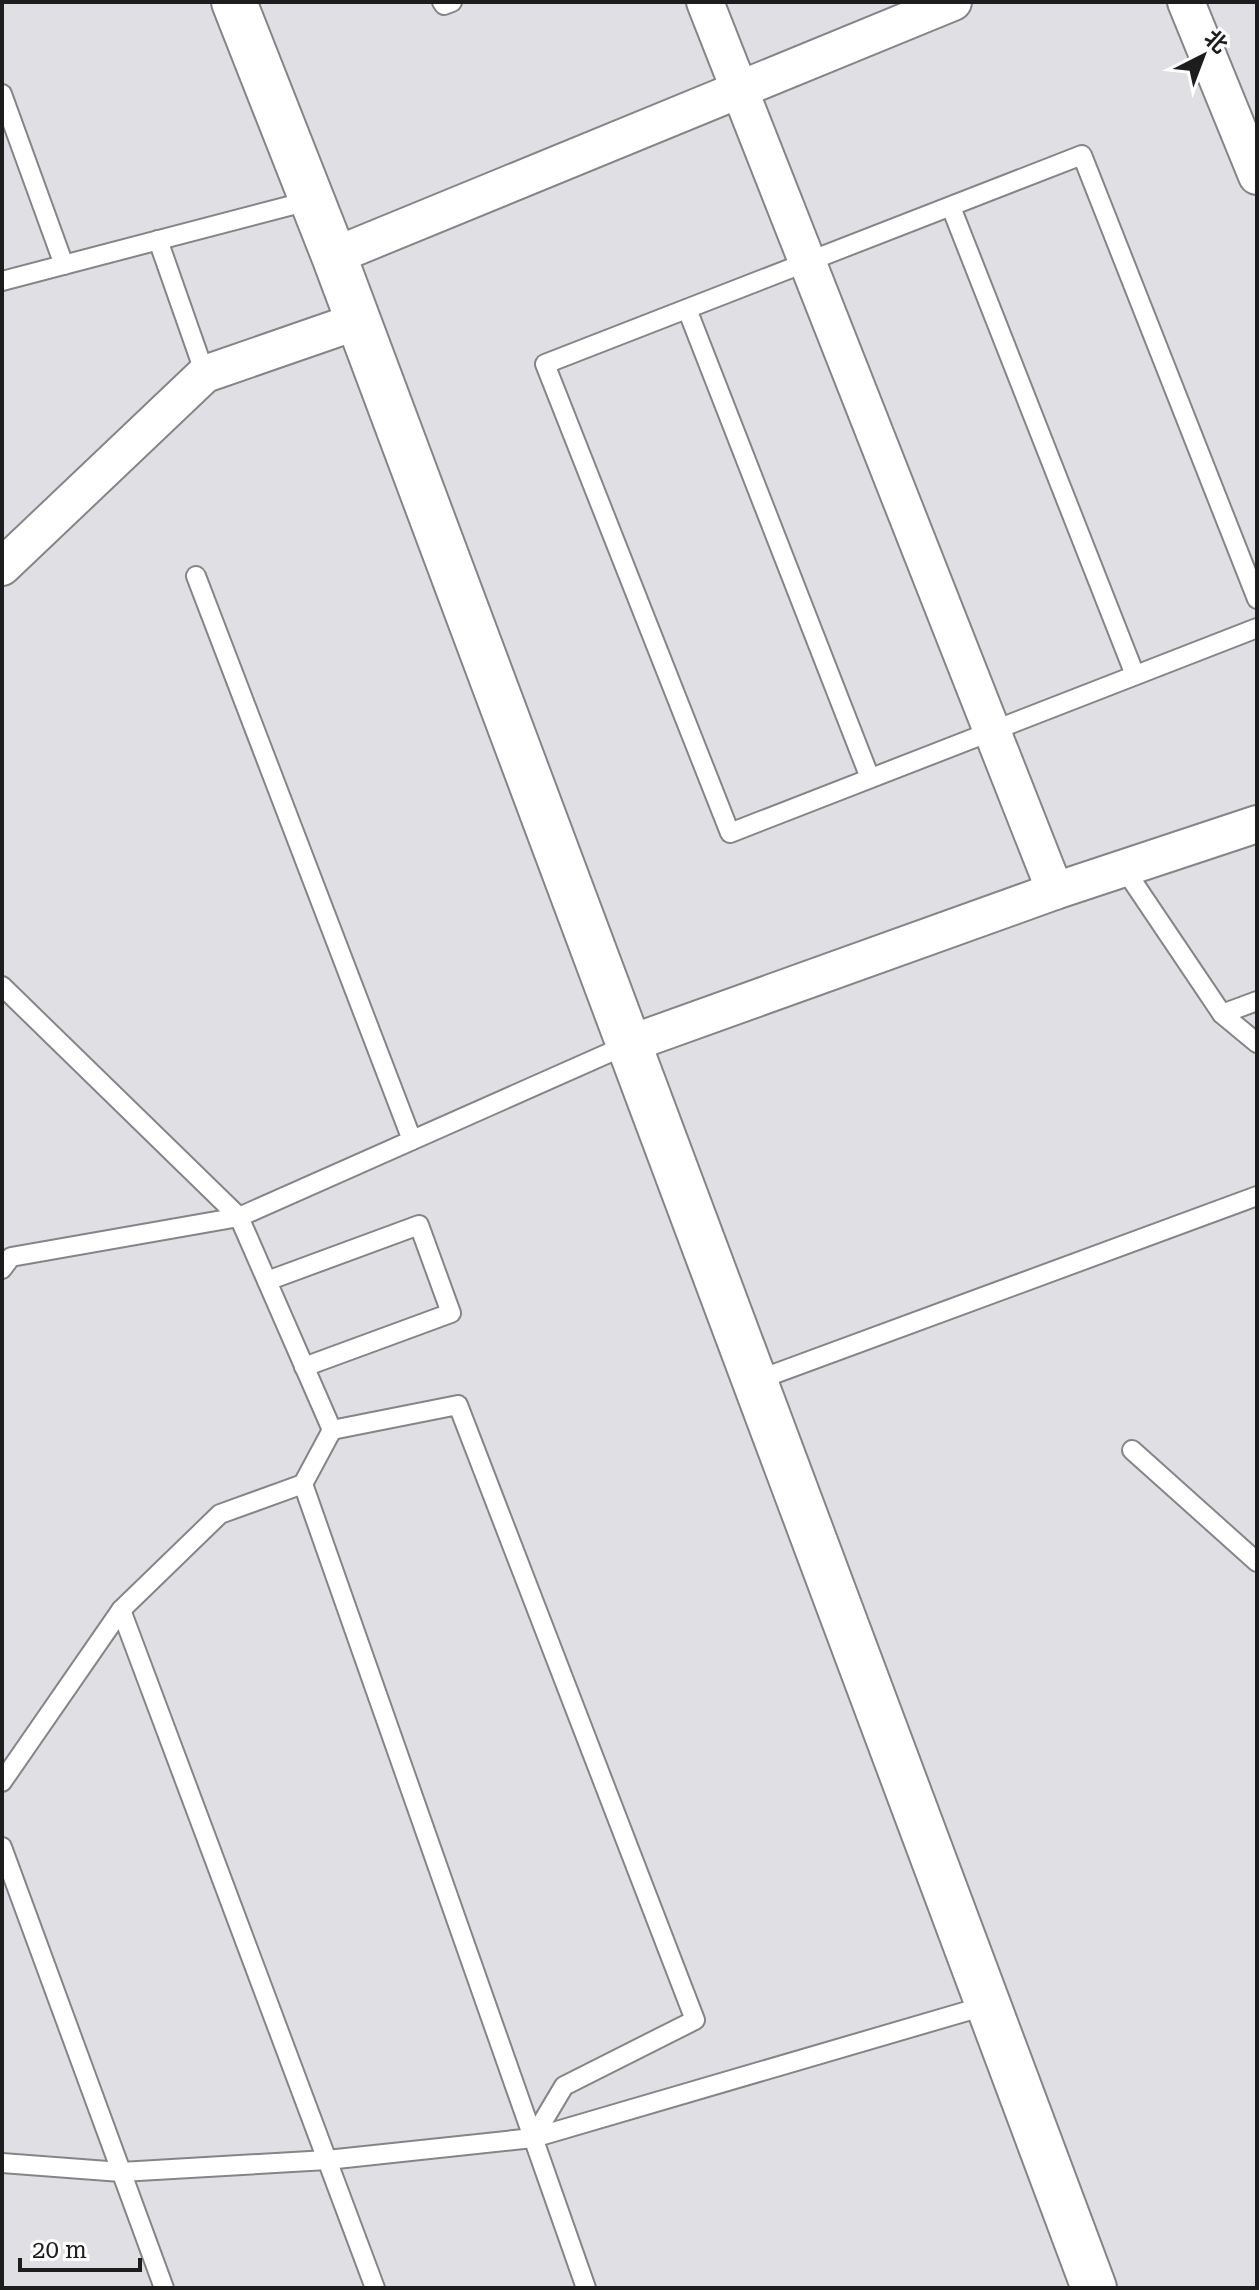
<svg xmlns="http://www.w3.org/2000/svg" width="1259" height="2290" font-family="'Roboto Serif','Noto Sans SC',serif">
<style>
.lines{fill:none;stroke-linecap:round;stroke-linejoin:round}
.service-casing{stroke:#858589;stroke-width:22}
.minor-casing{stroke:#858589;stroke-width:40}
.secondary-casing{stroke:#858589;stroke-width:48}
.service{stroke:#fff;stroke-width:18}
.minor{stroke:#fff;stroke-width:36}
.secondary{stroke:#fff;stroke-width:44}
</style>
<rect width="100%" height="100%" fill="#e0e0e4"/>
<g class="lines">
<defs>
<g id="service">
<path d="M442,2L444,5L452,2"/>
<path d="M2,94L64,265"/>
<path d="M951,207L1135,675"/>
<path d="M158,240L205,374"/>
<path d="M2,281L312,200"/>
<path d="M687,309L870,778"/>
<path d="M196,576L412,1140"/>
<path d="M1257,599L1082,155L545,364L730,833L1257,628"/>
<path d="M1125,870L1222,1014L1257,1043"/>
<path d="M2,986L239,1217L332,1430L303,1484L220,1514L121,1610L2,1782"/>
<path d="M1222,1014L1257,1001"/>
<path d="M2,1269L11,1257L239,1217L629,1044"/>
<path d="M267,1281L419,1225L451,1313L304,1367"/>
<path d="M755,1381L1257,1196"/>
<path d="M332,1430L458,1405L695,2020L564,2086L533,2138"/>
<path d="M1132,1450L1257,1562"/>
<path d="M303,1484L586,2288"/>
<path d="M121,1610L375,2288"/>
<path d="M2,1847L164,2288"/>
<path d="M2,2163L121,2172L327,2160L533,2138L988,2005"/>
</g>
<g id="minor">
<path d="M705,2L1055,891"/>
<path d="M1186,2L1257,176"/>
<path d="M334,256L953,2"/>
<path d="M2,567L205,374L358,321"/>
<path d="M629,1044L1055,891L1257,824"/>
</g>
<path id="secondary" d="M234,2L334,256L1094,2288"/>
</defs>
<!-- service casing -->
<use href="#service" class="service-casing"/>
<!-- minor casing -->
<use href="#minor" class="minor-casing"/>
<!-- secondary casing -->
<use href="#secondary" class="secondary-casing"/>
<!-- service -->
<use href="#service" class="service"/>
<!-- minor -->
<use href="#minor" class="minor"/>
<!-- secondary -->
<use href="#secondary" class="secondary"/>
</g>
<!-- border -->
<rect width="1259" height="2290" fill="none" stroke="#1d1d1e" stroke-width="8"/>
<!-- north arrow -->
<g transform="translate(1203 56) rotate(42)" stroke="#ffffff" stroke-width="6" paint-order="stroke">
<path d="M0-6L14 30L0 20L-14 30Z" fill="#1d1d1e"/>
<text y="-12" font-size="22" font-weight="bold" text-anchor="middle" fill="#1d1d1e">北</text>
</g>
<!-- scale -->
<path d="M20 2258v12h120v-12" fill="none" stroke="#1d1d1e" stroke-width="4"/>
<text x="32" y="2258" font-size="24" fill="#1d1d1e" stroke="#ffffff" stroke-width="6" paint-order="stroke">20 m</text>
</svg>
